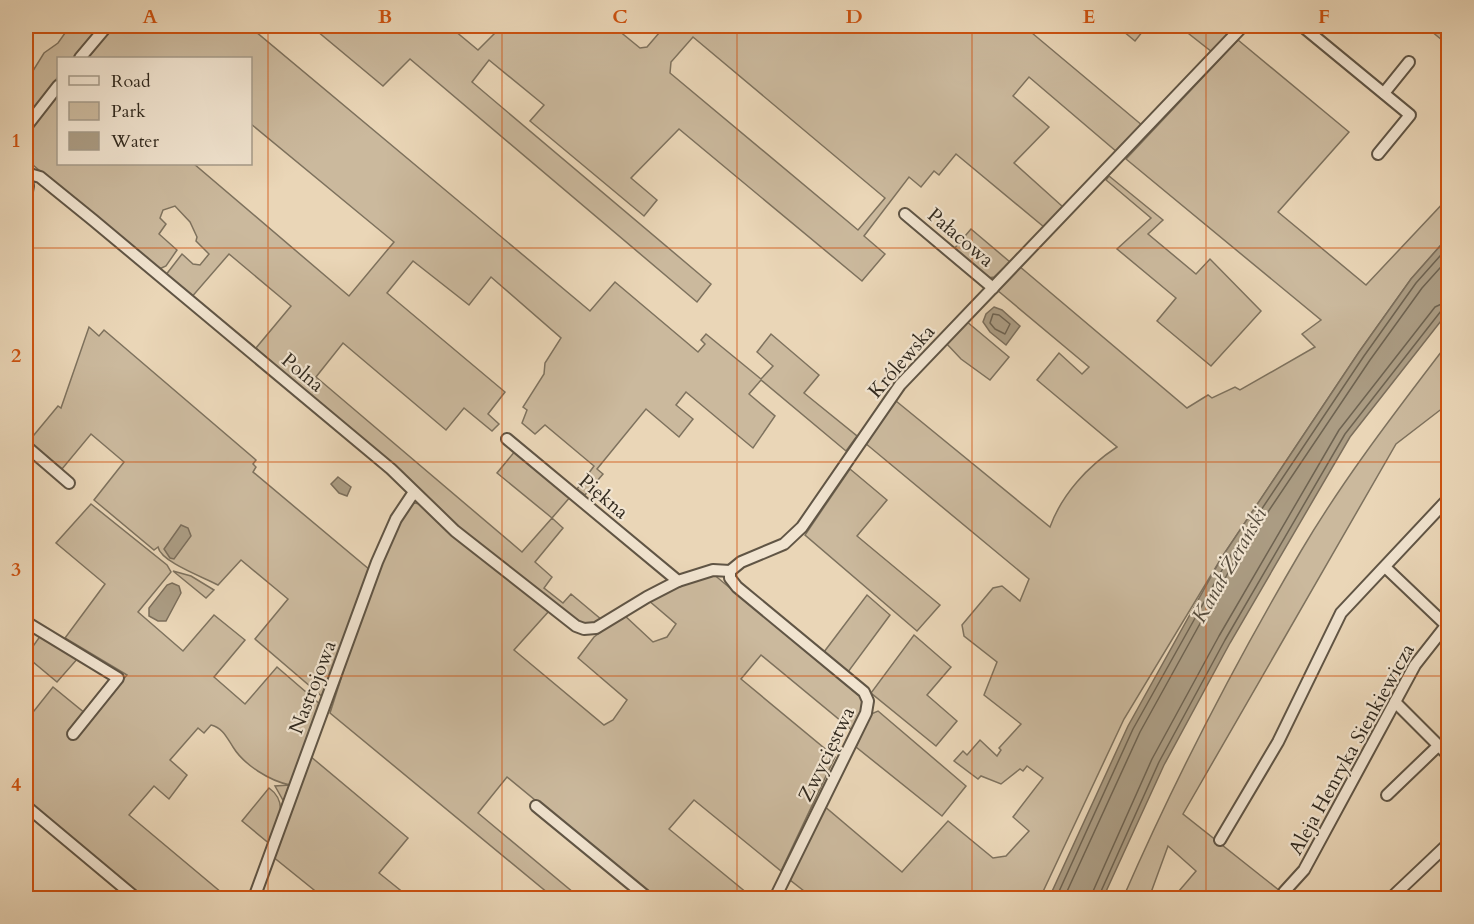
<svg xmlns="http://www.w3.org/2000/svg" width="1474" height="924" font-family="Cardo,serif">
<style>
.green{fill:#cbb99d;stroke:#7e725e;stroke-width:1.5;fill-rule:evenodd}
.water{fill:#ab9c83;stroke:#7b6e5b;stroke-width:1.5}
.lines{fill:none;stroke-linecap:round;stroke-linejoin:round}
.shore{stroke:#6e6351;stroke-width:1.5}
.minor-casing{stroke:#605545;stroke-width:14}
.minor{stroke:#f1e4d0;stroke-width:10}
.grid{fill:none;stroke:#cd520f;stroke-width:1.5;stroke-opacity:0.55}
.labels{text-anchor:middle;stroke-width:4.5;stroke-linejoin:round;paint-order:stroke}
.street-label{font-size:20px;fill:#322a1f;stroke:#f1e4d0}
.water-label{font-size:21px;font-style:italic;fill:#564c3d;stroke:#f1e4d0}
.neatline{fill:none;stroke:#cd520f;stroke-width:2}
.grid-label{font-size:20px;text-anchor:middle;font-weight:bold;fill:#cd520f}
</style>
<rect width="100%" height="100%" fill="#ead6b7"/>
<filter id="stains"><feTurbulence type="fractalNoise" baseFrequency=".00333" numOctaves="4"/><feColorMatrix values="0 0 0 0 .2 0 0 0 0 .09 0 0 0 0 .02 0 0 0 .5 -.17"/></filter>
<radialGradient id="worn" r=".72"><stop offset=".6" stop-color="#630" stop-opacity="0"/><stop offset="1" stop-color="#630" stop-opacity=".3"/></radialGradient>
<!-- green -->
<g class="green">
<path d="M70,26H99L73,58H58V77L26,118V82L44,53L58,43Z"/>
<path d="M113,26H249L590,311L615,282L698,352L705,344L701,340L706,334L761,379L773,366L757,352L771,334L819,375L804,393L857,436L846,451L761,380L749,394L775,416L753,448L686,392L676,405L693,419L679,437L646,409L597,469L603,474L585,495L577,489L594,466L545,425L535,434L522,423L527,410L523,407L544,374L545,363L561,338L491,277L469,305L413,261L387,293L505,392L488,414L499,424L492,431L464,408L446,430L343,343L316,377L522,552L552,518L497,473L516,450L571,496L552,518L563,528L535,562L552,577L544,588L563,603L571,594L602,620L589,625L577,623L457,527L256,348L291,306L229,254L190,299L165,276L182,254L193,264L200,265L209,254L196,241L197,237L190,222L175,206L163,210L160,218L166,224L159,234L177,250L166,266L157,270L33,165C12,139 42,115 58,95V164H194L349,296L394,242L251,124L250,58H88Z"/>
<path d="M311,26H449L478,50L502,26H613L640,48L647,47L665,26H1038L1032,33L1143,126L1117,152L1029,77L1013,96L1049,127L1014,163L1063,207L1044,227L956,154L939,175L934,171L921,187L909,177L864,236L885,254L862,281L679,129L631,178L657,200L644,216L530,121L544,105L489,60L472,82L711,284L697,302L410,59L383,86ZM693,37L885,198L858,230L670,73L671,62Z"/>
<path d="M1117,26H1147L1135,41Z"/>
<path d="M1179,26H1221L1229,32L1212,52Z"/>
<path d="M1425,26H1448V45Z"/>
<path d="M1238,40L1349,132L1278,212L1366,285L1448,198V237L1411,279L1359,352L1222,557L1124,719L1040,898H813L790,880L824,806L902,872L948,821L993,858L1006,856L1029,831L1013,817L1043,778L1027,766L1023,771L1020,769L1001,784L981,776L978,779L954,761L963,751L967,755L980,740L997,756L1001,750L999,748L1021,724L984,695L997,662L964,636L962,625L993,588L1002,586L1020,601L1029,579L865,443L896,401L1050,527C1062,494 1088,466 1117,447L1037,380L1059,353L1082,374L1089,367L997,290L1019,266L1187,408L1208,395L1212,398L1235,387L1240,390L1315,347L1302,334L1321,320L1126,159Z"/>
<path d="M1109,176L1163,220L1148,234L1196,274L1210,259L1261,311L1211,366L1157,321L1176,298L1117,249L1151,218L1106,180Z"/>
<path d="M971,229L1010,262L994,277L988,278L954,249Z"/>
<path d="M966,321L1009,357L990,380L961,359L945,342Z"/>
<path d="M89,327L99,336L104,330L256,460L253,464L256,467L253,472L370,570L325,699L255,639L288,599L241,560L218,585C203,577 161,562 158,547L154,550L94,500L124,462L91,434L62,469L29,441L58,406L61,408Z"/>
<path d="M1448,343V404L1396,444L1183,814L1280,891C1268,901 1235,903 1223,893L1217,898H1173L1196,871L1168,846L1149,898H1123C1175,779 1235,663 1301,551C1344,478 1397,410 1448,343Z"/>
<path d="M850,469L887,500L857,536L940,605L917,631L805,535Z"/>
<path d="M414,503L421,504L549,611L514,650L604,725L613,720L627,700L578,658L594,637L624,615L653,642L667,637L676,624L648,600L712,573L862,698V710L852,730L761,655L741,679L835,757L781,871L694,800L669,829L753,898H654L507,777L478,813L580,898H554L330,713L372,582L408,505Z"/>
<path d="M91,504L167,565L171,572L138,612L183,651L214,615L245,640L214,677L245,704L277,667L321,705L284,802L275,786L290,785C270,781 244,765 233,747C227,738 223,728 211,725L204,733L198,728L170,760L187,775L169,799L154,786L129,815L228,898H144L26,799V721L53,687L86,714L73,738L127,675L65,638L105,584L56,543Z"/>
<path d="M173,571L191,576L214,590L206,598Z"/>
<path d="M867,595L890,615L848,672L824,652Z"/>
<path d="M41,635L79,657L57,682L26,656Z"/>
<path d="M914,635L951,667L927,695L957,721L936,746L871,693Z"/>
<path d="M878,711L966,786L942,816L856,747L871,714Z"/>
<path d="M310,756L408,838L379,873L410,898H324L272,856Z"/>
<path d="M269,788C290,803 277,824 271,845L242,821Z"/>
</g>
<!-- water -->
<g class="water">
<path d="M1448,237V312L1350,437L1230,643L1164,765L1103,898H1049L1128,726L1222,557L1359,352L1411,279Z"/>
<path d="M994,307L1002,310L1020,326L1006,345L990,332L983,322L986,314Z"/>
<path d="M338,477L351,487L347,496L339,493L331,484Z"/>
<path d="M181,525L188,528L191,536L174,559L170,558L164,549Z"/>
<path d="M172,583L179,586L181,593L166,621H158L149,616V608L167,585Z"/>
</g>
<g class="lines">
<!-- shore -->
<g class="shore">
<path d="M993,314L999,315L1010,324L1005,334L995,329L990,323Z"/>
<path d="M1056,898L1133,729L1227,561L1364,356L1416,283L1448,247"/>
<path d="M1064,898L1140,732L1233,564L1370,360L1422,288L1448,259"/>
<path d="M1090,898L1152,759L1219,636L1339,430L1435,307L1448,301"/>
<path d="M1098,898L1159,762L1225,640L1345,434L1441,311L1448,309"/>
</g>
<defs>
<g id="minor">
<path d="M1302,26L1410,115L1378,154"/>
<path d="M80,58L107,26"/>
<path d="M1384,93L1409,62"/>
<path d="M26,127L58,86"/>
<path d="M26,173L40,177L93,220L391,469L455,531L576,626L584,629L596,628L647,597L678,581L713,570L730,571"/>
<path d="M26,173L28,186L26,197"/>
<path d="M905,214L993,288"/>
<path d="M507,439L678,581"/>
<path d="M26,446L69,483"/>
<path d="M1385,567L1446,625"/>
<path d="M730,571L741,562L784,544L802,527L900,385L1243,26"/>
<path d="M730,571V578L737,587L864,692L868,701L866,713L775,898"/>
<path d="M26,622L118,678L73,734"/>
<path d="M1395,702L1448,755"/>
<path d="M1387,795L1439,745"/>
<path d="M26,806L136,898"/>
<path d="M536,806L648,898"/>
<path d="M1220,840L1278,742L1341,613L1448,499"/>
<path d="M1284,892L1304,870L1415,665L1448,623"/>
<path d="M254,898L377,562L396,519L414,492"/>
<path d="M1391,898L1448,844"/>
</g>
</defs>
<!-- minor casing -->
<use href="#minor" class="minor-casing"/>
<!-- minor -->
<use href="#minor" class="minor"/>
</g>
<!-- grid -->
<path class="grid" d="M268,26V898M502,26V898M737,26V898M972,26V898M1206,26V898M26,248H1448M26,462H1448M26,676H1448"/>
<g class="labels">
<!-- street labels -->
<g class="street-label">
<text transform="translate(961 237) rotate(40)" y="7">Pałacowa</text>
<text transform="translate(901 361) rotate(-49)" y="7">Królewska</text>
<text transform="translate(303 372) rotate(40)" y="7">Polna</text>
<text transform="translate(604 496) rotate(40)" y="7">Piękna</text>
<text transform="translate(312 687) rotate(-69)" y="7">Nastrojowa</text>
<text transform="translate(1351 749) rotate(-61)" y="7">Aleja Henryka Sienkiewicza</text>
<text transform="translate(826 754) rotate(-64)" y="7">Zwycięstwa</text>
</g>
<!-- water labels -->
<g class="water-label">
<text transform="translate(1229 565) rotate(-60)" y="7">Kanał Żerański</text>
</g>
</g>
<!-- margin -->
<rect width="1474" height="924" fill="none" stroke="#ead6b7" stroke-width="66"/>
<!-- legend -->
<rect x="57" y="57" width="195" height="108" fill="#f1e4d0" stroke="#a59a89" stroke-width="1.5"/>
<rect x="69" y="76" width="30" height="9" fill="#f1e4d0" stroke="#a59a89" stroke-width="1.5"/>
<text x="111" y="87" font-size="18" fill="#322a1f">Road</text>
<rect x="69" y="102" width="30" height="18" fill="#cbb99d" stroke="#a59a89" stroke-width="1.5"/>
<text x="111" y="117" font-size="18" fill="#322a1f">Park</text>
<rect x="69" y="132" width="30" height="18" fill="#ab9c83" stroke="#a59a89" stroke-width="1.5"/>
<text x="111" y="147" font-size="18" fill="#322a1f">Water</text>
<rect x="33" y="33" width="1408" height="858" class="neatline"/>
<g class="grid-label">
<text x="150" y="23">A</text>
<text x="385" y="23">B</text>
<text x="620" y="23">C</text>
<text x="854" y="23">D</text>
<text x="1089" y="23">E</text>
<text x="1324" y="23">F</text>
<text x="16" y="147">1</text>
<text x="16" y="362">2</text>
<text x="16" y="576">3</text>
<text x="16" y="791">4</text>
</g>
<rect width="100%" height="100%" filter="url(#stains)"/>
<rect width="100%" height="100%" fill="url(#worn)"/>
</svg>
